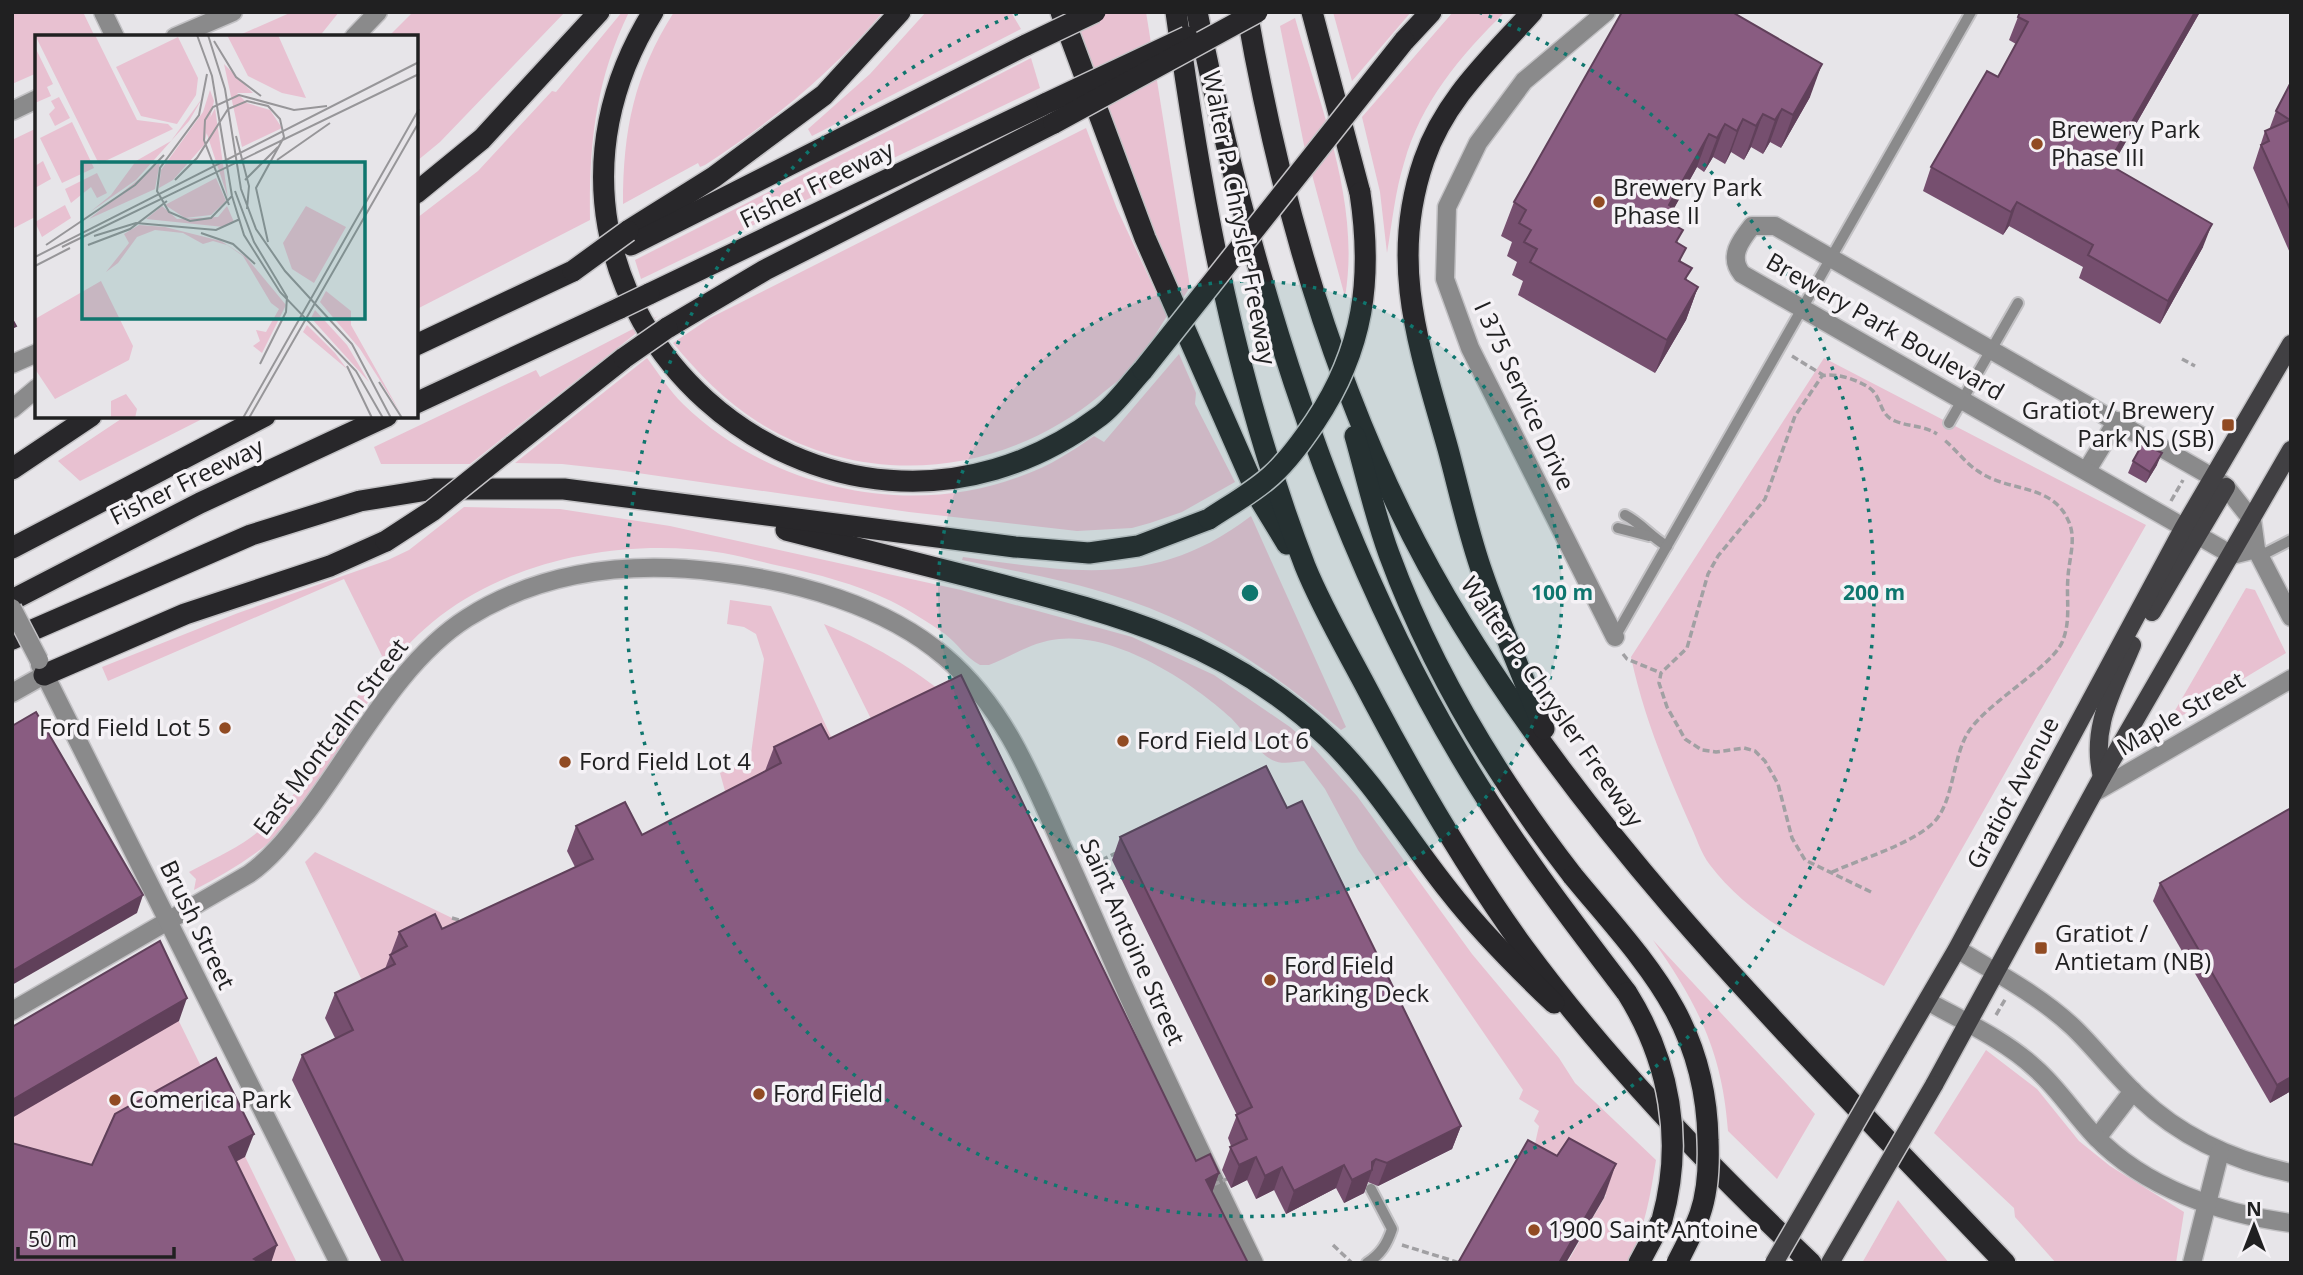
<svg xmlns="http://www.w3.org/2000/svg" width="2303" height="1275" font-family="'Open Sans',sans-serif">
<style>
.green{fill:#e8c1d1}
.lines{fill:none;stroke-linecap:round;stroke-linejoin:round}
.service-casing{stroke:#c3c2c5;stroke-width:14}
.minor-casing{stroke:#c3c2c5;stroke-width:21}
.tertiary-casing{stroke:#c3c2c5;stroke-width:21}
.primary-casing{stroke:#c3c2c5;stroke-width:21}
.motorway-casing{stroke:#c3c2c5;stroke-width:24}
.path{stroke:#a1a0a3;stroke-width:3.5;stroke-dasharray:7 3.5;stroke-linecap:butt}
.service{stroke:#8a8a8b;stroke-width:10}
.minor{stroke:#8a8a8b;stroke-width:18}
.tertiary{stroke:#8a8a8b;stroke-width:18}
.primary{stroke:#414043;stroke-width:18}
.motorway{stroke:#28272a;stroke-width:21}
.tertiary-bridge-casing{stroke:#c3c2c5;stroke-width:21;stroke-linecap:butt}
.primary-bridge-casing{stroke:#c3c2c5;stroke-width:21;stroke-linecap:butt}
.motorway-bridge-casing{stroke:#c3c2c5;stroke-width:24;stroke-linecap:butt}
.path-bridge{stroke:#a1a0a3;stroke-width:3.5;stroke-dasharray:7 3.5;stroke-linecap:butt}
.tertiary-bridge{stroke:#8a8a8b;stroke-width:18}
.primary-bridge{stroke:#414043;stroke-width:18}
.motorway-bridge{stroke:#28272a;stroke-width:21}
.wall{fill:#764f6f}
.shaded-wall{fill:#60405a}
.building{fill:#895c81;stroke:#60405a;stroke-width:2}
.ring{fill:none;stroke:#0f766e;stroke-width:3.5;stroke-dasharray:3.5 7}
.poi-dot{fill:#914b23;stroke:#f5f2f6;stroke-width:2.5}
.labels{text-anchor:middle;stroke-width:7;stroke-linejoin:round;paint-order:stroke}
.poi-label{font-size:24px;fill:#202021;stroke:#f5f2f6;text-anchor:start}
.street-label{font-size:24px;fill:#202021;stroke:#f5f2f6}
.inset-road{fill:none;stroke:#979699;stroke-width:2}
.view{fill:#0f766e;fill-opacity:0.15;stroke:#0f766e;stroke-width:3.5}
.inset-edge{fill:none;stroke:#202021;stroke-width:3.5}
.centre{fill:#0f766e;stroke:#f5f2f6;stroke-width:3.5}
.ring-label{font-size:21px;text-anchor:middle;font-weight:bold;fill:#0f766e;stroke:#f5f2f6;stroke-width:7;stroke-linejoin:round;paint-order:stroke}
</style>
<rect width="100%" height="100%" fill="#e7e5e9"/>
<!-- green -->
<g class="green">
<path d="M12,12H83L95,37H37V73L12,84Z"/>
<path d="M292,12H339L319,37H235Z"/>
<path d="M413,12H565L440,142L417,161L416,37H388Z"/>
<path d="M622,12H629C595,82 589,144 590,220L417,309V218L478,171L552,91L556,92Z"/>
<path d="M674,12H883C832,72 772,122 705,165L700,167L698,163L623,204C623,130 634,75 674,12Z"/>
<path d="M926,12H1011L1021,29L812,136L808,129L870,74Z"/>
<path d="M1071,12H1146L1190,287L1183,298L1165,260Z"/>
<path d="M1333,12H1411L1352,81Z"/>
<path d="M1453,12H1505C1460,56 1421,102 1404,163C1395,192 1392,223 1387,253L1380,192L1362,117Z"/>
<path d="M1295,18C1320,107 1361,203 1345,297L1304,145L1280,26Z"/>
<path d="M1031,58L1040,88L641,279L635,260Z"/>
<path d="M37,128V216L12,229V140Z"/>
<path d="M1086,128L1117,209L1167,316C1156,333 1145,354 1131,369C1122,379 1109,387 1099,396C1002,476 867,490 758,422C725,401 698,373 673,343L710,318Z"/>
<path d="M658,316L470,464H381L374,447L536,370L540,377Z"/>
<path d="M1179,354L1196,393L1195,404L1235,482L1182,512L1150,523L1132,528L1077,531L909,512L617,470L562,464L515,463L647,358C659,374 669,390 683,404C770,489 911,520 1024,475C1050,466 1072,451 1094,436L1104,442Z"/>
<path d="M1824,358L2146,525L1884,986C1825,953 1752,921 1710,865C1701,854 1696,836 1689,822C1665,768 1643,714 1631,657Z"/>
<path d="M124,417V416L206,417L80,481L58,461Z"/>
<path d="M464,507L560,509L670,526L961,590L1132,637L1214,675L1290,727L1313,747L1357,796L1472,954L1559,1058L1575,1083L1656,1160C1650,1197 1645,1229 1627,1263H1567L1606,1195L1534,1148L1539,1126L1534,1121L1539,1111L1519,1099L1523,1090L1358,850L1325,789L1304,761C1293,762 1282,765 1272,760C1256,751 1244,731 1231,718C1191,681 1116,633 1059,639C1034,641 1012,656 989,665H980C966,658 958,644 945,634C928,622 909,610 891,601C856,584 817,574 780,566C761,562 742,556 723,553C605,534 456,569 386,673C360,711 342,754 316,792C286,837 241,866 194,890L196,879L189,872C209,861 232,851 250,838C302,801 348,710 382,656L344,579L108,681L102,667L238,613L388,560L409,550Z"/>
<path d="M1251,516L1346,727L1341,730C1274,672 1204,624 1118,597C1068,580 1014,571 962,560L963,557C1072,572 1156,589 1251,516Z"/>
<path d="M2246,588L2255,590L2286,653L2178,718L2173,714Z"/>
<path d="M730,600L771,606L839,754L730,809L720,773L741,764L751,754L764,659L756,634L744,627L727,624Z"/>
<path d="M824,624C872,644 912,667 952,700L879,735Z"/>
<path d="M315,852L452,918L467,922L398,971L370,997L305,862Z"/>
<path d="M1653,940L1815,1114L1777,1179L1728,1131C1722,1051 1698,1005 1653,940Z"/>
<path d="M151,964L297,1263H12V1045Z"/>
<path d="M1986,1050L2037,1089L2079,1141L2110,1166L2184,1212L2176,1263H2056L2015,1217L2014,1208L1934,1133Z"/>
<path d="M1898,1200L1949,1263H1862Z"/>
</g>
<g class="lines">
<defs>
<g id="service">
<path d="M1949,423L2018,303"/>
<path d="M1625,515C1641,523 1651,537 1667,546"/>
<path d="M1618,528L1649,536"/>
<path d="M2260,556L2291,540"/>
<path d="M1615,637L1971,12"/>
<path d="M1367,1263C1381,1254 1387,1244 1392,1229L1371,1189"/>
</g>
<g id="minor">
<path d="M103,12L115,37"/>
<path d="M1606,12L1524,81L1478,143L1447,207L1445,279L1470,348L1615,637"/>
<path d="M175,37L233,12"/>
<path d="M354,37L378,12"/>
<path d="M12,111L37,99"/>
<path d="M12,409L37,388"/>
<path d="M2087,470L2117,421"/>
<path d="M2256,549L2232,555L1742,274C1728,257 1740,241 1752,226H1775L2214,478L2226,487L2252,520L2256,549L2291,617"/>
<path d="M2095,792L2291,679"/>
<path d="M12,1011L249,874C273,857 289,835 307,812C355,749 399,661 467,618C543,570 630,561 718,572C795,581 885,605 945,657C1004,707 1031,776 1061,844C1080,886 1099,929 1117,971C1161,1069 1207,1166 1254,1263"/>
<path d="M2097,1138L2133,1091"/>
</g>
<g id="tertiary">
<path d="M12,364L37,353"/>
<path d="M40,665L339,1263"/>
<path d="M12,693L44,675"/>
<path d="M1957,949C1996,973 2039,995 2073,1027C2096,1049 2115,1075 2139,1097C2181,1137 2234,1161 2291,1173"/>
<path d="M1927,1001C1963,1021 2005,1040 2035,1068C2058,1088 2074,1114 2095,1136C2145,1188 2221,1214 2291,1223"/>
<path d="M2192,1263L2220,1152"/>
</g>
<g id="primary">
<path d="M2152,612L2226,487"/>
<path d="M2102,777C2090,727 2113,691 2132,645"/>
<path d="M1898,1050L1957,949L2184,527L2291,344"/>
<path d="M1934,1085L2102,777L2291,450"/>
</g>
<g id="motorway">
<path d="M653,12C472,303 826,621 1100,416C1116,404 1129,385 1143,370"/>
<path d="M1061,12L1145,238L1259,498L1287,544"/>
<path d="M1176,12C1202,202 1236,387 1305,566C1324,613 1351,657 1374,702C1419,787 1467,869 1524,948C1608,1062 1708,1165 1811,1263"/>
<path d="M1197,12C1248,264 1329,536 1461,757C1510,840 1569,917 1627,993"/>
<path d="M1247,12C1284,224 1348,440 1462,624C1609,864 1813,1060 2005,1263"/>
<path d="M1312,12L1360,193"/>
<path d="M1532,12C1490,59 1445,99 1424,160C1388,264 1420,349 1448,449C1459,490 1468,532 1482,572C1500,625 1523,677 1544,729"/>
<path d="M1404,41L1431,12"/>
<path d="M416,193L482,139L599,12"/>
<path d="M628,231L714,177L824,95L900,12"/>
<path d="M631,245L1026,45"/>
<path d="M649,294L1047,103"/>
<path d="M667,328L765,270L1054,123"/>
<path d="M416,345L573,271"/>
<path d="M416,403L620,308"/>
<path d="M1355,436C1366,475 1375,516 1389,554C1432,671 1497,778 1573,876"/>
<path d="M513,446L624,358"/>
<path d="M12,469L91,416"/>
<path d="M786,530C854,547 923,565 991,582C1119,615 1229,643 1328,738C1375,783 1408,840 1449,891C1481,932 1516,967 1554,1003"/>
<path d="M12,548L265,416"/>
<path d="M12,600L200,503L387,416"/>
<path d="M12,639L251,535L360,501L434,489H564L1015,547L1089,553L1138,546L1209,519"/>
<path d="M44,675L185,614L330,566L386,541"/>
<path d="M1639,1263L1662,1220"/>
</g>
</defs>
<!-- service casing -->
<use href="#service" class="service-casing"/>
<!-- minor casing -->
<use href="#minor" class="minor-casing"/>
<!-- tertiary casing -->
<use href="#tertiary" class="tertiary-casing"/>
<!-- primary casing -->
<use href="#primary" class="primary-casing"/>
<!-- motorway casing -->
<use href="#motorway" class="motorway-casing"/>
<!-- path -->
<g class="path">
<path d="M1792,356L1823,375"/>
<path d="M2182,359L2195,366"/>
<path d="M2171,501L2183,480"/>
<path d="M1623,654L1627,659L1661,673"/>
<path d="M1092,865L1116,853"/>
<path d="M1832,872C1861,859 1909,845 1932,824C1954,805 1952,756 1969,731C1989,701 2055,665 2063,640C2071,619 2066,599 2068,577C2069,558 2077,538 2068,520C2052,483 2006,492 1978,471C1965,463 1955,448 1943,439"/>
<path d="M1871,892L1805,860L1792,838L1778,784L1765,761L1755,751L1744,748L1716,752L1702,750L1685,739L1667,707L1659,683L1661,673L1687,648L1708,574L1718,556L1765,499L1795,416L1822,376C1835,372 1863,381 1873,391C1882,401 1880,415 1895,421C1909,427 1923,425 1937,434"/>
<path d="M452,918L463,921"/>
<path d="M1996,1015L2006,998"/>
<path d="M1333,1245L1352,1263"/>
<path d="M1402,1245L1460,1263"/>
</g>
<!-- service -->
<use href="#service" class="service"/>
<!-- minor -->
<use href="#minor" class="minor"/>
<!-- tertiary -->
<use href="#tertiary" class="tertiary"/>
<!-- primary -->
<use href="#primary" class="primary"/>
<!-- motorway -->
<use href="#motorway" class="motorway"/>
<defs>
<path id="tertiary-bridge" d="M12,608L39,660"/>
<g id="primary-bridge">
<path d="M1774,1263L1898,1050"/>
<path d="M1830,1263L1934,1085"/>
</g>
<g id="motorway-bridge">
<path d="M1026,45L1095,12"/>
<path d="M1047,103L1187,37"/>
<path d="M1054,123L1257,12"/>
<path d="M573,271L628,231"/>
<path d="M620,308L649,294"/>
<path d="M624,358L667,328"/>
<path d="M1143,370L1404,41"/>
<path d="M1209,519C1230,505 1252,493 1271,476C1288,461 1302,441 1315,422C1364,349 1373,279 1360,193"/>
<path d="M386,541L432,511L513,446"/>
<path d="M1573,876C1644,962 1706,1020 1708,1140C1709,1164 1708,1191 1700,1214C1694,1231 1685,1247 1677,1263"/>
<path d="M1627,993C1670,1062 1684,1141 1662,1220"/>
</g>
</defs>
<!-- tertiary-bridge casing -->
<use href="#tertiary-bridge" class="tertiary-bridge-casing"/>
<!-- primary-bridge casing -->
<use href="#primary-bridge" class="primary-bridge-casing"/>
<!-- motorway-bridge casing -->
<use href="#motorway-bridge" class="motorway-bridge-casing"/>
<!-- path-bridge -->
<path class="path-bridge" d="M1213,1185L1229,1178"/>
<!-- tertiary-bridge -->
<use href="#tertiary-bridge" class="tertiary-bridge"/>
<!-- primary-bridge -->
<use href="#primary-bridge" class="primary-bridge"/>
<!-- motorway-bridge -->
<use href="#motorway-bridge" class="motorway-bridge"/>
</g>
<!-- wall -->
<g class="wall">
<path d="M1622,12L1810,97L1781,148L1770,142L1763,154L1751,147L1744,160L1731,152L1725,164L1713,157L1704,172L1697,167L1674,208L1676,210L1671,223L1678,243L1681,262L1687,280L1698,287L1686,320L1655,373L1518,295L1523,281L1512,275L1517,262L1507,256L1512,242L1501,236L1514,202Z"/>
<path d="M2200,12L2112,166L2203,247L2160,324L2079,278L2083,267L2009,226L2003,235L1923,191L1931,167L1998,77L2016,44L2009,40L2018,17Z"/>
<path d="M2291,85L2290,253L2253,168L2265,131L2269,130L2276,111Z"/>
<path d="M2133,461L2157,465L2146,483L2128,473Z"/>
<path d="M829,739L1196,1161L1219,1173L1212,1193L1248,1263H382L292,1080L302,1055L335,1038L325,1018L335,993L385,969L399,932L442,929L575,867L567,851L576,826L642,835L765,771L774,747Z"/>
<path d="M1287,808L1461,1126L1452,1149L1378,1186L1368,1182L1364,1193L1344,1203L1336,1188L1286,1214L1274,1190L1256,1199L1247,1180L1231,1188L1222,1170L1231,1146L1228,1138L1237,1115L1112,860L1120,837Z"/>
<path d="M2291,808V1091L2270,1103L2153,901L2160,883Z"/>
</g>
<!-- shaded-wall -->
<g class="shaded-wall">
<path d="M2195,12H2200L2100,187L2108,164Z"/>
<path d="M1822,64L1810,97L1781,148L1793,115Z"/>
<path d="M1782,109L1770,142L1763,154L1775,120Z"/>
<path d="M1763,114L1751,147L1744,160L1756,126Z"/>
<path d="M1743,119L1731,152L1725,164L1737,131Z"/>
<path d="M1725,124L1713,157L1704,172L1717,138Z"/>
<path d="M1709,134L1697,167L1657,239L1669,205Z"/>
<path d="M2017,202L2009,226L2003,235L2011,212Z"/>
<path d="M2212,224L2203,247L2160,324L2168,301Z"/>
<path d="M1698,287L1686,320L1655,373L1667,340Z"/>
<path d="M2162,453L2157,465L2146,483L2150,472Z"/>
<path d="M143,895L137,913L12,985V971Z"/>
<path d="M187,998L179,1021L12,1118V1100Z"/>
<path d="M2291,1077V1091L2270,1103L2277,1085Z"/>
<path d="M1461,1126L1452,1149L1378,1186L1387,1163Z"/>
<path d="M254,1134L245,1157L220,1170L229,1147Z"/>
<path d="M1256,1157L1247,1180L1231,1188L1239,1165Z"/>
<path d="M1376,1159L1364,1193L1344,1203L1352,1180Z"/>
<path d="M1616,1164L1604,1198L1566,1263H1559Z"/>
<path d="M1344,1165L1336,1188L1286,1214L1294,1191Z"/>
<path d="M1282,1167L1274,1190L1256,1199L1265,1176Z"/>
<path d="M1219,1173L1210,1198L1206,1180Z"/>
<path d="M277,1245L271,1263H252L254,1259Z"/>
</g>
<!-- building -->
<g class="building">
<path d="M1622,12H1732L1822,64L1793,115L1782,109L1775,120L1763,114L1756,126L1743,119L1737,131L1725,124L1717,138L1709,134L1669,205L1676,210L1669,222L1683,230L1676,242L1686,248L1679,261L1692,268L1685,279L1698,287L1667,340L1530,262L1537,249L1524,242L1531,230L1519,223L1526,210L1514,202Z"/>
<path d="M2020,12H2195L2108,164L2212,224L2168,301L2088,255L2093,245L2017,202L2011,212L1931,167L1987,71L1998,77L2028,22L2018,17Z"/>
<path d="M2290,84L2291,85V211L2261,145L2269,141L2265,131L2290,120L2276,111Z"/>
<path d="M12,319L16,326L12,328Z"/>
<path d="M2143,443L2162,453L2150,472L2133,461Z"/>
<path d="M961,675L1196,1161L1210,1154L1219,1173L1206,1180L1248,1263H404L302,1055L353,1030L335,993L395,964L390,955L407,946L399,932L435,914L442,929L593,859L576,826L625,802L642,835L781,763L774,747L821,724L829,739Z"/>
<path d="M36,712L143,895L12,971V726Z"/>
<path d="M1266,766L1287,808L1302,801L1461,1126L1387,1163L1376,1159L1372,1162V1170L1352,1180L1344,1165L1294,1191L1282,1167L1265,1176L1256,1157L1239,1165L1230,1147L1247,1139L1236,1115L1252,1107L1120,837Z"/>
<path d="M2291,808V1077L2277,1085L2160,883Z"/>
<path d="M160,941L187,998L12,1100V1027Z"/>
<path d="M216,1058L254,1134L229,1147L277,1245L254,1259L261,1263H12V1143L92,1165L115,1114Z"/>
<path d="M1569,1138L1616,1164L1559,1263H1458L1528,1140L1557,1156Z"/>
</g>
<!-- distance rings -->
<circle cx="1250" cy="593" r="312" fill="#0f766e" fill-opacity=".12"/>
<g class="ring">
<circle cx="1250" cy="593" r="312"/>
<path d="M1479 12A624 624 0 1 1 1021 12"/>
</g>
<!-- markers -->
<g class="poi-dot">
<circle cx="2037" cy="144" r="7"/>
<circle cx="1599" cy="202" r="7"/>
<rect x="2221" y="418" width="14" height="14" rx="3.5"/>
<circle cx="225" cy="728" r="7"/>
<circle cx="1123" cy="741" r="7"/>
<circle cx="565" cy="762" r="7"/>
<rect x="2034" y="941" width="14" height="14" rx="3.5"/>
<circle cx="1270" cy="980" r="7"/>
<circle cx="759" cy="1094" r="7"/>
<circle cx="115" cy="1100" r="7"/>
<circle cx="1534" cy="1230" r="7"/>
</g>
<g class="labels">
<!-- poi labels -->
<g class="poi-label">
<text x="2051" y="138">Brewery Park<tspan x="2051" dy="28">Phase III</tspan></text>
<text x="1613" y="196">Brewery Park<tspan x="1613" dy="28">Phase II</tspan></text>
<text x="2214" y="419" text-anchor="end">Gratiot / Brewery<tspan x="2214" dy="28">Park NS (SB)</tspan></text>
<text x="211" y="736" text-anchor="end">Ford Field Lot 5</text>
<text x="1137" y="749">Ford Field Lot 6</text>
<text x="579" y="770">Ford Field Lot 4</text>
<text x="2055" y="942">Gratiot /<tspan x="2055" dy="28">Antietam (NB)</tspan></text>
<text x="1284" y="974">Ford Field<tspan x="1284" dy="28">Parking Deck</tspan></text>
<text x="773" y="1102">Ford Field</text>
<text x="129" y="1108">Comerica Park</text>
<text x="1548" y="1238">1900 Saint Antoine</text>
</g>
<!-- street labels -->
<g class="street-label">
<text transform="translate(817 185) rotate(-26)" y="8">Fisher Freeway</text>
<text transform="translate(1239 218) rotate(79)" y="8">Walter P. Chrysler Freeway</text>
<text transform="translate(1885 327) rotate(30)" y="8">Brewery Park Boulevard</text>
<text transform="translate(1524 396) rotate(65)" y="8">I 375 Service Drive</text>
<text transform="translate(187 482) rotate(-26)" y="8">Fisher Freeway</text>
<text transform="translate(1552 702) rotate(55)" y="8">Walter P. Chrysler Freeway</text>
<text transform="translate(2181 714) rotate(-30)" y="8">Maple Street</text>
<text transform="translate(331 737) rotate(-53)" y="8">East Montcalm Street</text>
<text transform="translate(2013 793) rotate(-62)" y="8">Gratiot Avenue</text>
<text transform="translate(197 925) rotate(64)" y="8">Brush Street</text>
<text transform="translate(1132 942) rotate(66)" y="8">Saint Antoine Street</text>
</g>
</g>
<!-- overview -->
<g transform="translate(35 35)">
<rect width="383" height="383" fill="#e7e5e9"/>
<path d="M4,0H60L102,85L133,89L138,94L64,129L1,2ZM192,0H243L271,63L247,58L213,41ZM143,2L163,43L161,60L142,89L106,81L81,32ZM0,12L18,49L12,52L16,61L0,68ZM189,29L218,58H202L212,68L235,75L247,93L207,112ZM175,55L179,66L169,110L138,145L124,153L126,135L168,77ZM24,62L35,83L20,91L14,79L20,73L16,66ZM168,62L154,86L101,145L55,177L76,160L101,126L136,106ZM180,73L191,150L193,163L170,93ZM37,87L59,133L27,148L5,103ZM8,126L16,144L0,153V131ZM125,127L120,154L54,184ZM62,138L72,158L62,163L56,152L36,168L30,154ZM181,143L191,166L176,180L150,183L130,170ZM30,170L36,183L7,202L0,187ZM127,171L142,184L183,182L192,171L199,187L189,192L111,184ZM271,171L311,192L279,248L257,234L248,208ZM104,190L130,192L186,206L211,222L251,270L227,318L218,311L225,306L221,295L231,297L244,274L236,268L208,221L192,210L178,206L168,209L148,198L120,195L102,202L83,228L71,237L94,208L89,199ZM66,246L98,311L94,325L20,364L0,334V284ZM291,256L316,276V290L365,377L325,314L285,267ZM280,275L312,310L334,347L276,283ZM272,290L300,318L312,334L268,297ZM91,359L102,374L100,383H76V366Z" fill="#e8c1d1"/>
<path class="inset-road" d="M162,0L177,41L197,161L209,200L245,257L321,336L348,383M173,0L190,54L206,154L221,194L250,236L317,309L356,383M179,6L201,42L226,61M172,39L164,80L125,133L122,156L134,177L155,186L176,183L197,161M201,101L214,151L212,174M242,125L295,88M140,145L162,123L193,74L212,66L233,71L245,84L249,102L221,153L233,207M210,145L243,112M200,156L219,207L252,262L251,277L225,329M194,170L169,105L170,85L178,72L204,60L259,75L292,71M166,198L198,209L220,229M59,201L101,188L181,195L205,184M11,210L100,150L129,120M53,210L95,194L132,166M27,212L384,39M0,222L384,27M0,231L35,213M312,331L337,383M344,347L367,383M208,383L384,74M214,383L384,87"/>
<path class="view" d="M47,127H330V284H47Z"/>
<rect width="383" height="383" class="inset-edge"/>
</g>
<circle cx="1250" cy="593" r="10" class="centre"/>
<g class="ring-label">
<text x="1562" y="600">100 m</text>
<text x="1874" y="600">200 m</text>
</g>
<!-- border -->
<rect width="2303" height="1275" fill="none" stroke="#202021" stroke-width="28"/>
<!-- north arrow -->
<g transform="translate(2254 1226)" stroke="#f5f2f6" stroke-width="5" paint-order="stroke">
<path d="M0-5L12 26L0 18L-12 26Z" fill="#202021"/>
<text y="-10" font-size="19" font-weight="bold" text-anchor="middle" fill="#202021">N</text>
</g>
<!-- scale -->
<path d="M18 1247v10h156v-10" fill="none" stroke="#202021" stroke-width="3.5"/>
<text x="28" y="1247" font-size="21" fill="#202021" stroke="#f5f2f6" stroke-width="5" paint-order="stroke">50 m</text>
</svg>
